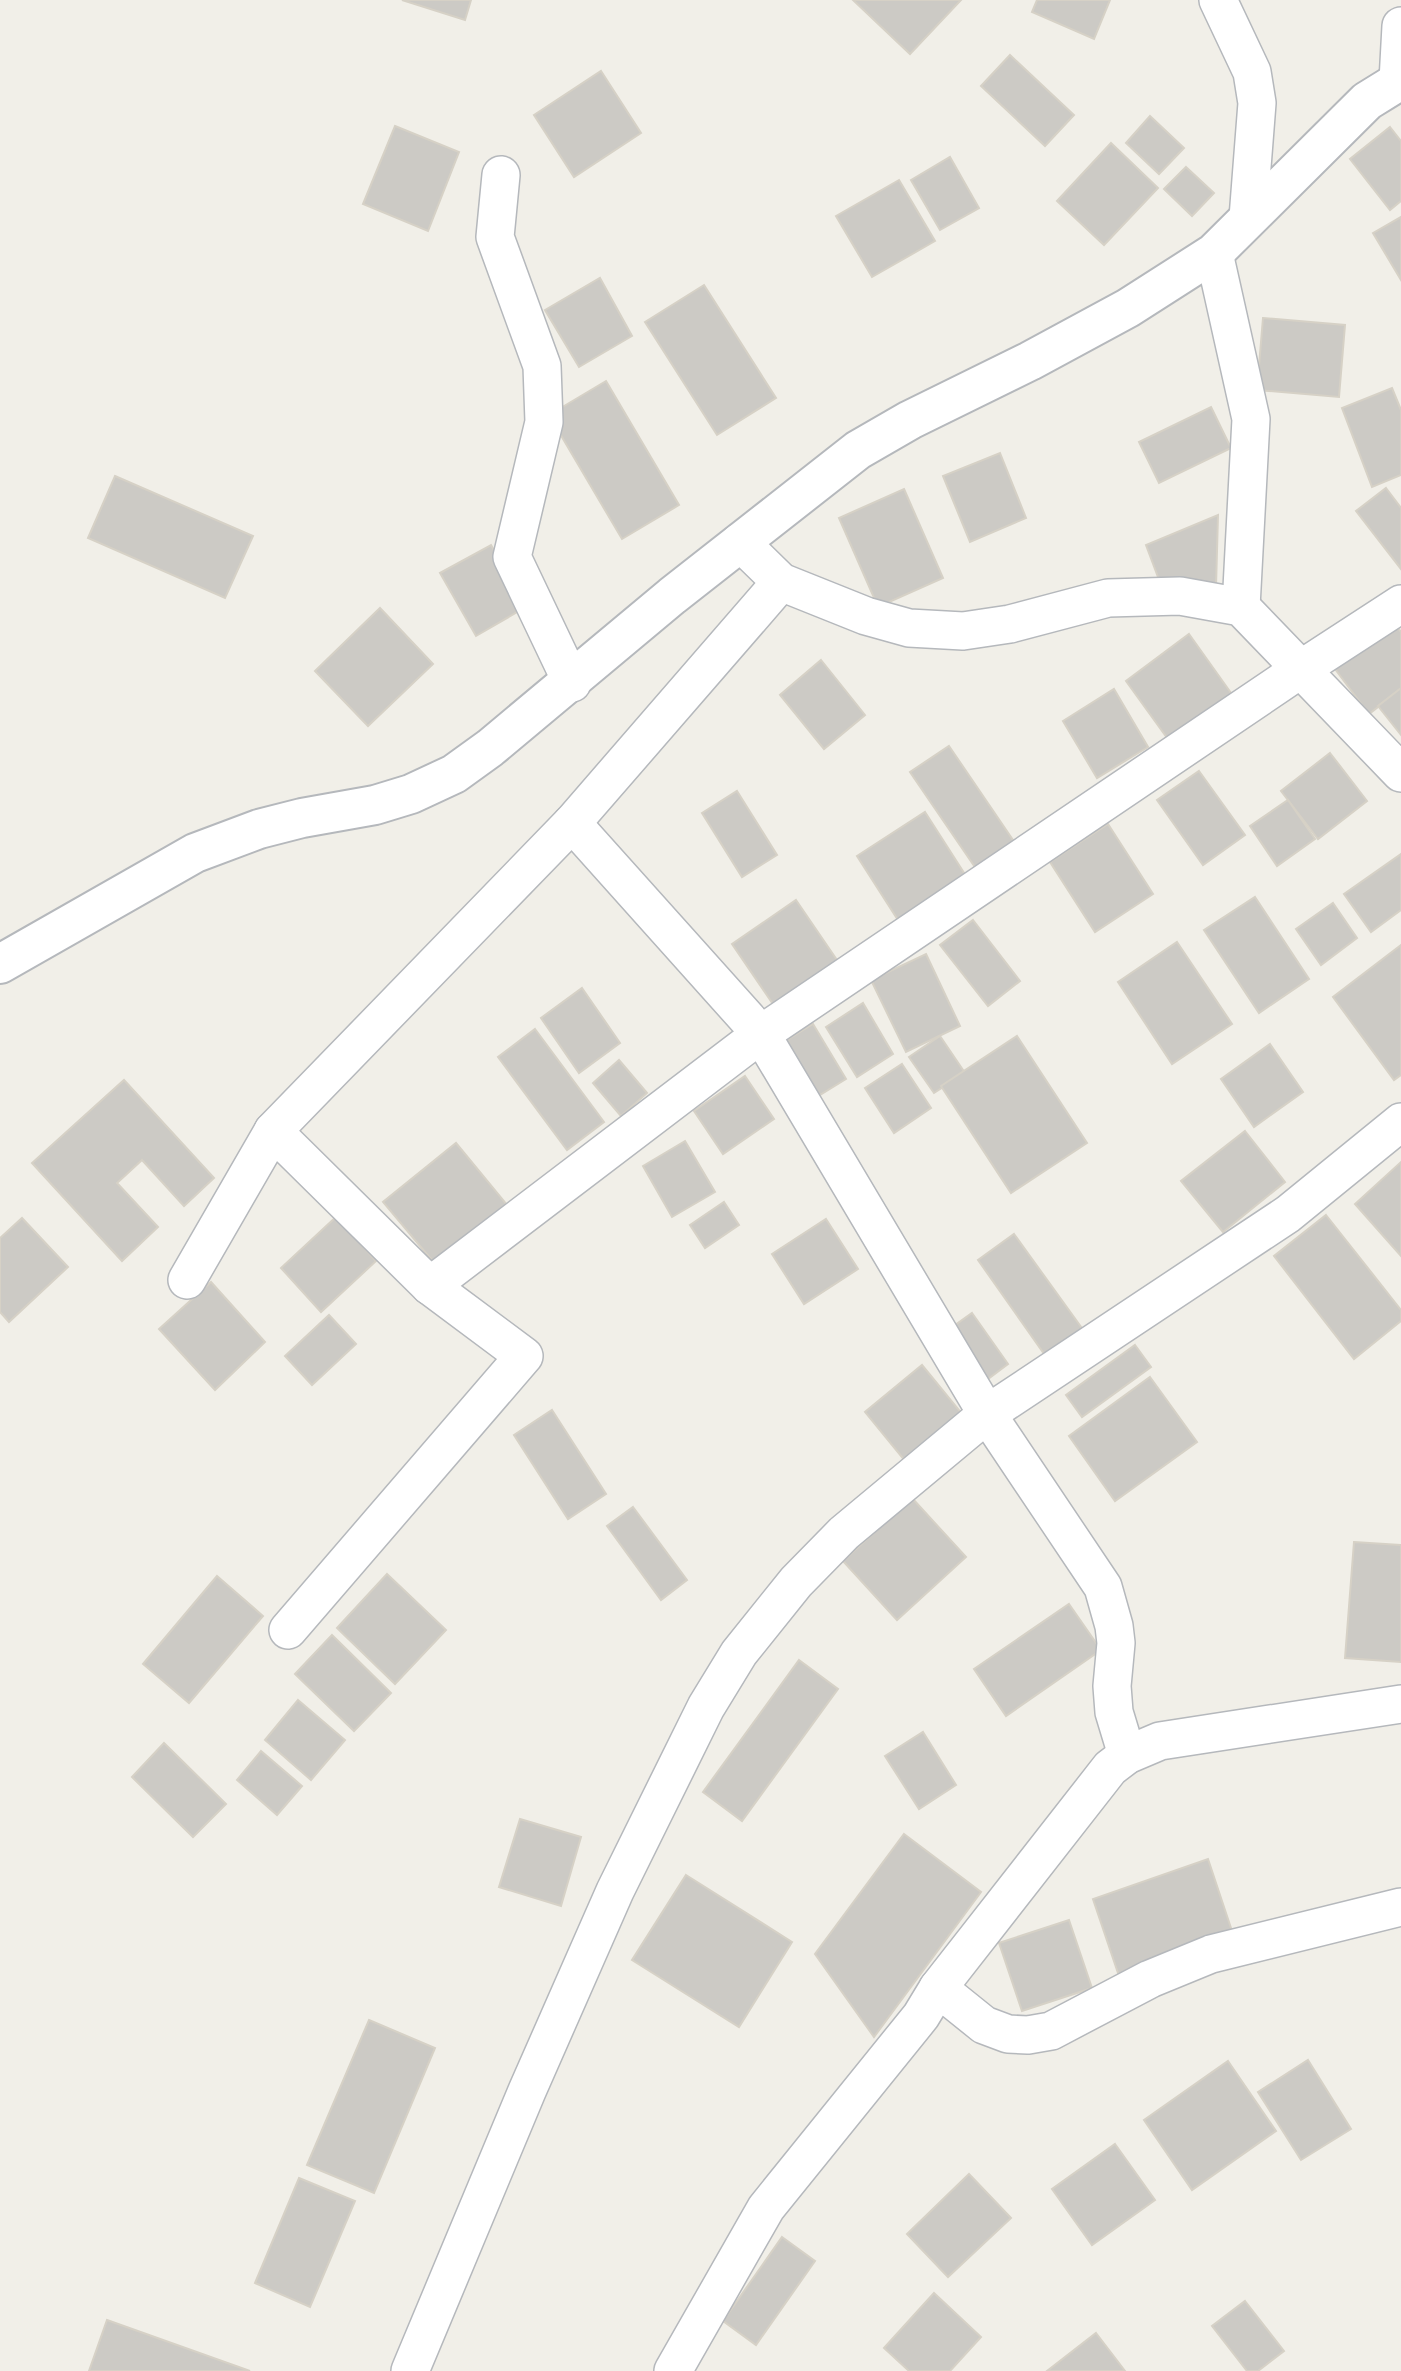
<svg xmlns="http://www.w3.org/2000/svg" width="1401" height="2371" font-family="'Public Sans',sans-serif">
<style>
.building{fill:#cccac5;stroke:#d6d1c6;stroke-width:2}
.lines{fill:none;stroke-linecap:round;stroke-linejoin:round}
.minor-casing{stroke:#b5b8bc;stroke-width:40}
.tertiary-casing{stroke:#b5b8bc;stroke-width:42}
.minor{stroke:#fff;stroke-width:37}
.tertiary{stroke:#fff;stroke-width:38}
</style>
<rect width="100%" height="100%" fill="#f1efe8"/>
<!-- building -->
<g class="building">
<path d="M402,0H471L465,20Z"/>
<path d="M853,0H961L910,54Z"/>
<path d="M1037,0H1110L1094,39L1032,12Z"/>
<path d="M1010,55L1074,115L1045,146L981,86Z"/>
<path d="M601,71L641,133L574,177L534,115Z"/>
<path d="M1150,116L1184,148L1159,174L1126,143Z"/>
<path d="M395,126L459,152L428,231L363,204Z"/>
<path d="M1390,127L1401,141V201L1390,210L1350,159Z"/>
<path d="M1111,143L1158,188L1104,245L1057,201Z"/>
<path d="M950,157L979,208L940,230L911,180Z"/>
<path d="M1186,167L1214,193L1192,216L1164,189Z"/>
<path d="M899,180L935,241L872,277L836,216Z"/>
<path d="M1401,217V280L1373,233Z"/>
<path d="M600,278L632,336L579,367L545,310Z"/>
<path d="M704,285L776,398L717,435L645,322Z"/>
<path d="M1263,318L1345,325L1339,397L1257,390Z"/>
<path d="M606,381L679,505L622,539L549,415Z"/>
<path d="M1392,388L1401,410V475L1372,487L1342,408Z"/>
<path d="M1211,407L1231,448L1159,483L1139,442Z"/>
<path d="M1000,453L1026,518L970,542L943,476Z"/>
<path d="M115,476L253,536L225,598L88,538Z"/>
<path d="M1386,488L1401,508V569L1356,511Z"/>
<path d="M904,489L943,578L878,607L839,518Z"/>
<path d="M1218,515L1216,587L1161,585L1146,545Z"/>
<path d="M491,545L526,607L476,636L440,573Z"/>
<path d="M380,608L433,664L368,726L315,671Z"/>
<path d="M1395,624L1401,632V689L1369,714L1335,669Z"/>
<path d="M1189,634L1236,700L1173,746L1126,681Z"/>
<path d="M821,660L865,715L824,749L780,695Z"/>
<path d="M1401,688V735L1378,706Z"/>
<path d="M1114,689L1148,747L1097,778L1063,721Z"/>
<path d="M949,746L1015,843L977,870L910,772Z"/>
<path d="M1330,753L1367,801L1318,839L1281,791Z"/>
<path d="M1199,771L1245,835L1203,865L1157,800Z"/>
<path d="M737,791L777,855L742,877L702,813Z"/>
<path d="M1288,800L1315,839L1277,866L1250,826Z"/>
<path d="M925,812L966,876L898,920L857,856Z"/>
<path d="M1108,824L1153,894L1095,932L1050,862Z"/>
<path d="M1401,854V910L1371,932L1344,894Z"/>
<path d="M1255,897L1309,979L1259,1013L1204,930Z"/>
<path d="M796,900L839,963L775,1007L732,944Z"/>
<path d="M1333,903L1357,938L1321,965L1296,929Z"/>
<path d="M973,920L1020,981L988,1006L940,945Z"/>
<path d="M1177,942L1232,1024L1172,1064L1118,982Z"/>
<path d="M1401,945V1075L1394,1080L1333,997Z"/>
<path d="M926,954L960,1026L906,1052L871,980Z"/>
<path d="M582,988L620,1043L579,1073L541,1018Z"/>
<path d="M863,1003L893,1054L857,1077L826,1027Z"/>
<path d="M813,1024L846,1079L810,1101L777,1046Z"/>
<path d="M535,1029L604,1122L567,1150L498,1057Z"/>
<path d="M940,1036L965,1073L934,1093L909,1057Z"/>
<path d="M1017,1036L1087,1143L1011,1193L941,1086Z"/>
<path d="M1270,1044L1303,1092L1254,1127L1221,1079Z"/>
<path d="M619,1060L647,1093L621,1116L593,1083Z"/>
<path d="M902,1064L931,1108L894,1133L865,1088Z"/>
<path d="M745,1076L774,1119L723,1154L694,1111Z"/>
<path d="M124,1080L214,1178L184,1206L142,1160L117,1183L158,1227L122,1261L32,1163Z"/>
<path d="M1245,1131L1285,1182L1223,1232L1181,1181Z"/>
<path d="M685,1141L715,1192L672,1217L643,1166Z"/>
<path d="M456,1143L508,1206L436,1265L383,1202Z"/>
<path d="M1401,1162V1256L1355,1204Z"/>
<path d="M724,1202L739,1225L705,1248L690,1225Z"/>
<path d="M1326,1215L1401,1310V1321L1354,1359L1274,1256Z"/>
<path d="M336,1217L376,1261L321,1312L281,1268Z"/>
<path d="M22,1218L68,1267L9,1322L0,1312V1238Z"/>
<path d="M826,1219L858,1269L804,1304L772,1254Z"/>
<path d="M1014,1234L1084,1331L1047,1358L978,1260Z"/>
<path d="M211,1282L265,1342L215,1390L159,1329Z"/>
<path d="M972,1313L1008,1364L980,1385L944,1333Z"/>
<path d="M329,1315L356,1344L312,1385L285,1356Z"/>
<path d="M1135,1345L1151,1367L1082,1417L1066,1395Z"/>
<path d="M922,1365L963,1415L906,1462L865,1412Z"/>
<path d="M1150,1377L1197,1442L1115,1501L1069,1436Z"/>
<path d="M552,1410L606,1494L568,1519L514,1435Z"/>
<path d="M912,1498L966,1557L897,1620L843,1561Z"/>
<path d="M633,1507L687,1580L661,1600L607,1526Z"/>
<path d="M1354,1542L1401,1545V1662L1345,1658Z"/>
<path d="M387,1574L446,1630L395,1684L337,1628Z"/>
<path d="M217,1576L263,1616L189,1703L143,1664Z"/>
<path d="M1069,1604L1101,1650L1006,1716L974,1669Z"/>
<path d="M332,1635L391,1693L354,1731L295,1674Z"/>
<path d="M799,1660L838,1689L742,1821L703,1792Z"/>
<path d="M298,1700L345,1740L311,1780L265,1740Z"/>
<path d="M923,1732L956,1785L919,1809L885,1756Z"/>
<path d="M164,1743L226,1804L193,1837L132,1777Z"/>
<path d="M261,1751L302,1786L277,1815L237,1780Z"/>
<path d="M520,1819L581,1837L561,1906L499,1887Z"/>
<path d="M904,1834L981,1892L874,2037L815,1954Z"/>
<path d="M1208,1859L1234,1937L1119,1976L1093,1899Z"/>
<path d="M686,1875L792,1942L739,2027L632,1960Z"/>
<path d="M1069,1920L1092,1988L1022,2011L999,1943Z"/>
<path d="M369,2020L435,2048L374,2193L307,2165Z"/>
<path d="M1308,2060L1351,2129L1301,2160L1258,2092Z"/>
<path d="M1228,2061L1276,2131L1192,2190L1144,2120Z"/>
<path d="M1115,2144L1155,2200L1092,2245L1052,2189Z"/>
<path d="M969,2174L1011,2218L948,2277L907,2234Z"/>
<path d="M299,2178L355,2201L310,2307L255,2283Z"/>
<path d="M782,2237L815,2261L756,2345L723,2321Z"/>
<path d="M934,2293L981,2337L950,2371H909L884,2348Z"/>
<path d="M1245,2301L1284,2351L1258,2371H1247L1212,2326Z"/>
<path d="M107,2320L250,2371H89Z"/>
<path d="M1096,2333L1125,2371H1047Z"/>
</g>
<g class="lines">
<defs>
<g id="minor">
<path d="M1218,0L1252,72L1257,103L1248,218"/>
<path d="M1398,81L1401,26"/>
<path d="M501,175L495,237L542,366L544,422L512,557L572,683"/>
<path d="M1214,253L1251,419L1241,607"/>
<path d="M740,542L781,582L866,616L909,628L963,631L1010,624L1108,598L1180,596L1241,607L1401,773"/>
<path d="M572,823L761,1034L987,1414L1103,1587L1114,1626L1116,1643L1112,1686L1114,1712L1127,1755"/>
<path d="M273,1131L430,1286L524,1356L288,1630"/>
<path d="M187,1280L273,1131L572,823L781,582"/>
<path d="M430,1286L761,1034L1301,669L1401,604"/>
<path d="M938,1988L984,2025L1008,2034L1028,2035L1051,2031L1150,1979L1211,1954L1401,1907"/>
<path d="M410,2371L527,2091L615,1891L706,1707L739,1653L796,1582L844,1533L987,1414L1288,1214L1401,1122"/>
<path d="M673,2371L766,2208L921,2016L938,1988L1110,1768L1127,1755L1160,1741L1401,1704"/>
</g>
<path id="tertiary" d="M0,964L195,853L259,829L302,818L375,805L411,794L454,774L490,748L672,596L858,450L910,420L1030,361L1128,308L1214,253L1367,101L1401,80"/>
</defs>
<!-- minor casing -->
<use href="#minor" class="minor-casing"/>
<!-- tertiary casing -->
<use href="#tertiary" class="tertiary-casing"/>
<!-- minor -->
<use href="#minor" class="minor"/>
<!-- tertiary -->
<use href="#tertiary" class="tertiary"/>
</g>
</svg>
